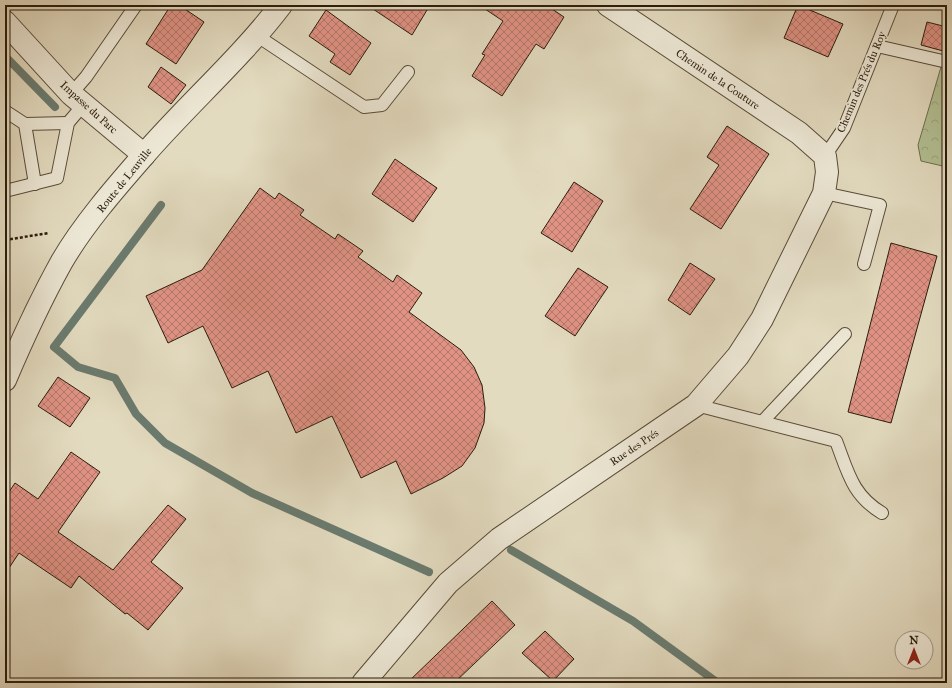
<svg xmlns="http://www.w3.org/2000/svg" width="952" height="688" font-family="'IM FELL Great Primer',serif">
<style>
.forest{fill:url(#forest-crowns);stroke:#6e6e50}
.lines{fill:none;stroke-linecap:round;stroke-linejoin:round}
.stream{stroke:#6a7b6f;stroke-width:8}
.building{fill:url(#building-cross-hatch);stroke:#2a1c0d}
.service-casing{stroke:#584c3a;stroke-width:14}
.minor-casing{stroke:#584c3a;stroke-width:24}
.tertiary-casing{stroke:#584c3a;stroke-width:24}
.path{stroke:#2a1c0d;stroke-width:2.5;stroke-dasharray:3 2;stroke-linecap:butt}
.service{stroke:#ede8d6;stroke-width:12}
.minor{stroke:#ede8d6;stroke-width:22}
.tertiary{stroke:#ede8d6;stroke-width:22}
.labels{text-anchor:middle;stroke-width:3.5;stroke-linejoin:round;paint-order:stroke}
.street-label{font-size:11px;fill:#2a1c0d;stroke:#ede8d6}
</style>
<defs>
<pattern id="forest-crowns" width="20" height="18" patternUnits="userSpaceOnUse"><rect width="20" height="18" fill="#b3c093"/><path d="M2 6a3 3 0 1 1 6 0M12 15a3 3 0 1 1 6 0" fill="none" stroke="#9aa47e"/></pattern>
<pattern id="building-cross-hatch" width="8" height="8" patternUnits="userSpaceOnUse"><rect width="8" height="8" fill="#e09385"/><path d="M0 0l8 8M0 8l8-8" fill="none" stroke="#b6776b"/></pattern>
</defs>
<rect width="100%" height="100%" fill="#e3dbc0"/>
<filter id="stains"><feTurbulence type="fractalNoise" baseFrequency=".005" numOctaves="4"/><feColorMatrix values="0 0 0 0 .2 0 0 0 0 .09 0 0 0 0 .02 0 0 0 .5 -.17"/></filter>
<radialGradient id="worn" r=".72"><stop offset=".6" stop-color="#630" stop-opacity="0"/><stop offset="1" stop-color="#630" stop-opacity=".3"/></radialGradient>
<!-- forest -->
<path class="forest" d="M941,67L947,69V167L921,161L918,145Z"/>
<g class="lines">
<!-- stream -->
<g class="stream">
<path d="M5,56L55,107"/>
<path d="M161,205L54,347L78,367L115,378L136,414L165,443L252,493L429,572"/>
<path d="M511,550L633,621L718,683"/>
</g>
</g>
<!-- building -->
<g class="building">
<path d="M171,5H179L204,22L176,64L146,44Z"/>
<path d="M367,5H430L412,35Z"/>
<path d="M479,5H546L564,17L544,49L536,44L502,96L472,76L485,55L482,54L503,21Z"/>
<path d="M798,5L843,24L828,57L784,38Z"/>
<path d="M326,10L371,43L350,75L330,62L335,54L309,36Z"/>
<path d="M927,22L947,27V52L921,45Z"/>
<path d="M161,67L186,85L171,104L148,87Z"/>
<path d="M727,126L769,154L721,229L690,209L719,165L707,157Z"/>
<path d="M395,159L437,188L413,222L372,194Z"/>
<path d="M574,182L603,201L572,252L541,233Z"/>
<path d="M260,188L275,199L279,193L304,210L300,215L335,239L338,234L363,251L358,257L393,282L397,275L422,293L409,312L461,350L474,367L482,385L485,408L484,423L475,448L462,466L443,478L411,494L396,461L361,478L332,416L296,433L268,371L232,388L203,326L168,343L146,296L202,270Z"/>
<path d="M891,243L937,256L891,423L848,412Z"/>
<path d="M690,263L715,279L690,315L668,300Z"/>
<path d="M578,268L608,287L575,336L545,316Z"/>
<path d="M58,377L90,398L70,427L38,406Z"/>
<path d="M71,452L100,472L58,532L113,570L168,505L186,519L151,562L183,588L148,630L127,613L125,614L79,576L71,588L19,553L5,574V498L15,483L38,499Z"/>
<path d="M492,601L515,625L454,683H407Z"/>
<path d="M545,631L574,659L553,681L522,653Z"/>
</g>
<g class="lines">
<defs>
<g id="service">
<path d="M256,35L364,107L382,105L408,72"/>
<path d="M877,46L947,62"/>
<path d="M71,94L86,77L136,5"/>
<path d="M5,111L25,124L35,184"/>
<path d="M25,124L68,123"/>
<path d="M825,156L844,128L893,5"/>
<path d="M5,191L57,178L68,123L84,104"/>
<path d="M824,193L880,205L864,264"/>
<path d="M696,405L836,441C848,472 852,495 882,513"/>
<path d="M763,421L845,334"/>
</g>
<g id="minor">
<path d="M5,22L71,94L144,155"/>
<path d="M363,683L448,583L499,539L696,405L738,356L762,319L824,193L827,172L825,156L799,133L608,5"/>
</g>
<path id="tertiary" d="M5,380C22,340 40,301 61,263C82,226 116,187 144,155C188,104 240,59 281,5"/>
</defs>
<!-- service casing -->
<use href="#service" class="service-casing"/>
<!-- minor casing -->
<use href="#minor" class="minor-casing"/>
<!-- tertiary casing -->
<use href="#tertiary" class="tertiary-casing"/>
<!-- path -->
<path class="path" d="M5,240L49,233"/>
<!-- service -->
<use href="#service" class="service"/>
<!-- minor -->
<use href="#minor" class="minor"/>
<!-- tertiary -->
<use href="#tertiary" class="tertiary"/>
</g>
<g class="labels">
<!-- street labels -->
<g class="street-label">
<text transform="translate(718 79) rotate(34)" y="4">Chemin de la Couture</text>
<text transform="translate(861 82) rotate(-67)" y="4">Chemin des Prés du Roy</text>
<text transform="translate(89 107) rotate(42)" y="4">Impasse du Parc</text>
<text transform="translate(124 180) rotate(-51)" y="4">Route de Leuville</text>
<text transform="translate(634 447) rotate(-34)" y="4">Rue des Prés</text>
</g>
</g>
<!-- margin -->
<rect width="952" height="688" fill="none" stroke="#e3dbc0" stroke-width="20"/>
<rect x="6" y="6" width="940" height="676" fill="none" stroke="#2a1c0d" stroke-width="2"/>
<rect x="10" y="10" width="932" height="668" fill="none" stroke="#2a1c0d"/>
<!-- north arrow -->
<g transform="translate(914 650)"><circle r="19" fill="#ede8d6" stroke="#9f9686"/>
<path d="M0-3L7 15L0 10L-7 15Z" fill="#8f2418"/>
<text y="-6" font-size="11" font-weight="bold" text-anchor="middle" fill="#2a1c0d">N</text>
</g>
<rect width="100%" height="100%" filter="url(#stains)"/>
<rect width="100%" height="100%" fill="url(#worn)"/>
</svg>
